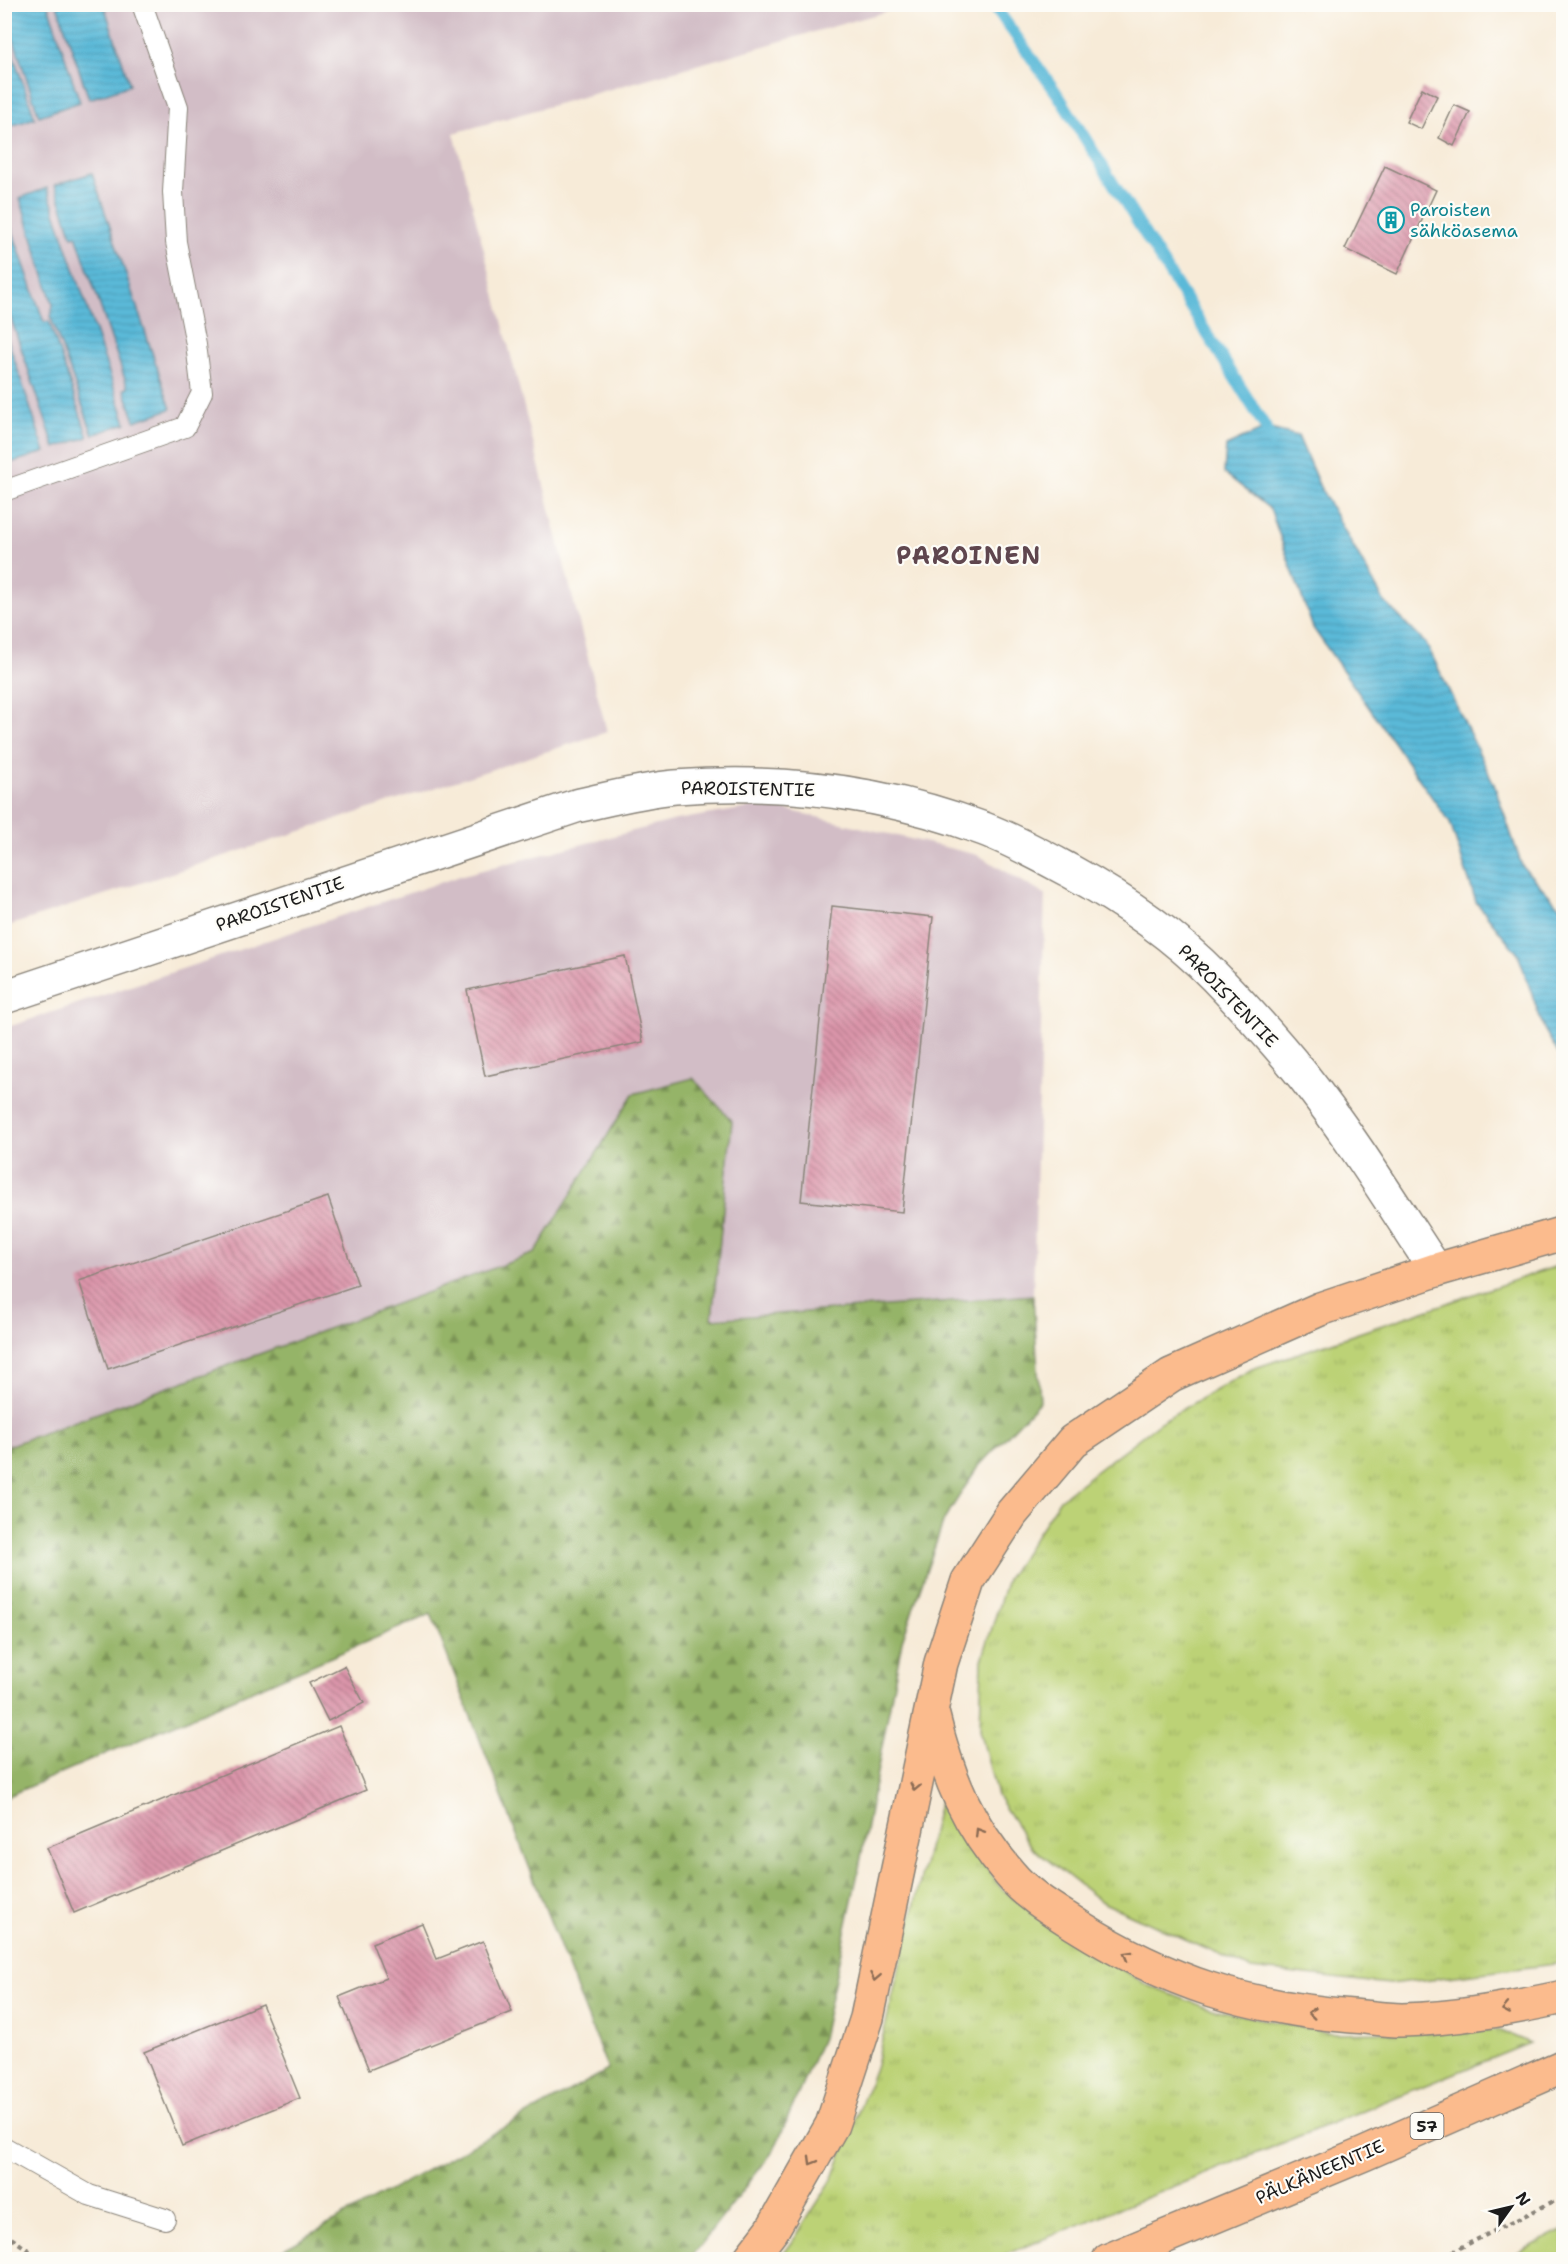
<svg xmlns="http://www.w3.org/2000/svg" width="1568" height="2264" font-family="'Shantell Sans',sans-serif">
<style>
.industrial{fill:#d2bdc6}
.grass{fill:url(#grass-tufts);stroke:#6c7749;stroke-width:1.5}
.forest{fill:url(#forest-firs);stroke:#586842;stroke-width:1.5}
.water{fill:url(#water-rules);stroke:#3b6a7a;stroke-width:1.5}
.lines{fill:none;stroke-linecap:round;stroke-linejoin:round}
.stream{stroke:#5ab9d8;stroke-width:12}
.building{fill:url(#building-back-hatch)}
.service-casing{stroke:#8a847a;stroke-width:22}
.minor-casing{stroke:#8a847a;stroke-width:36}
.primary-casing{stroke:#8a847a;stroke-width:36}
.path{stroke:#8a847a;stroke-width:4;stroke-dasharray:4.5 4.5;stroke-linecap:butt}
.service{stroke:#fff;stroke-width:20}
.minor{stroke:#fff;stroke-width:33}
.primary{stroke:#fbbb8d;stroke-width:33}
.oneway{stroke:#8c6c54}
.labels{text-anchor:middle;stroke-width:4.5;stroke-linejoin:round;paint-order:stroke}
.shield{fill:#fdfcf7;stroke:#605f5e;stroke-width:1.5}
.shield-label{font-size:16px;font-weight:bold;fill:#1c1c1c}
.culture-label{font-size:18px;fill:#0d838f;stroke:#fdfcf7;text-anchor:start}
.street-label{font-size:18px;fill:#1c1c1c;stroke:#fdfcf7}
.district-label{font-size:24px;font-weight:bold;letter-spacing:1.5px;fill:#5f464e;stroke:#fdfcf7}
</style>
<defs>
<pattern id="grass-tufts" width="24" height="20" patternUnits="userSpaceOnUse" patternTransform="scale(1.5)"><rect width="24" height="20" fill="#bcd276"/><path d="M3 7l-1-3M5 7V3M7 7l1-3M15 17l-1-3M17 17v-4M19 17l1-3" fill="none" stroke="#a1b466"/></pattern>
<pattern id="forest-firs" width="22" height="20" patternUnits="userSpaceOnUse" patternTransform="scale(1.5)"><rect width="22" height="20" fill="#95b467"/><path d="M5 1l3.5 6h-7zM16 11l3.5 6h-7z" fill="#799254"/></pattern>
<pattern id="water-rules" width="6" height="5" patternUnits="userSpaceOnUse" patternTransform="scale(1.5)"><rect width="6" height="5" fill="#5ab9d8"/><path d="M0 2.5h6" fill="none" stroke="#4e9eb9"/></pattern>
<pattern id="building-back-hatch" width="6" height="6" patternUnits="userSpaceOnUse" patternTransform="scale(1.5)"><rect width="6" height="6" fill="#db95aa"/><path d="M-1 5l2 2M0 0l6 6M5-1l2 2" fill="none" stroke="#b1798a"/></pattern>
</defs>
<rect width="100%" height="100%" fill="#fdfcf7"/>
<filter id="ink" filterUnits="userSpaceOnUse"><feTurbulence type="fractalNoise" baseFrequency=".0167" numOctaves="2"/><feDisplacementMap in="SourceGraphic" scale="12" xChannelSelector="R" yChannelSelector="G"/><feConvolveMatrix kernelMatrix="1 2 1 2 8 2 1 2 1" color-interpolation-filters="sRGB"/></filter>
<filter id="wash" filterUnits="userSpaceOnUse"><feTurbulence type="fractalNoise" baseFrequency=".008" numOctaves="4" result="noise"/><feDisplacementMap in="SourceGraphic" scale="24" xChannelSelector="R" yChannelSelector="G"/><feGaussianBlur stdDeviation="1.35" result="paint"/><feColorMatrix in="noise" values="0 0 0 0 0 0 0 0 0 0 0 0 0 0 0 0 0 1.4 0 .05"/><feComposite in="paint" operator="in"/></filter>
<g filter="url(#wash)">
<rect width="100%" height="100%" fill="#f7ebd8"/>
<!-- industrial -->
<g class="industrial">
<path d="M4,5H897L899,8L454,133L607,732L5,927Z"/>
<path d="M766,805L978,855L1045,895L1033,1295L632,1324L535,1253L5,1447V1028L463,875L676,820Z"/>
</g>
<!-- grass -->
<g class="grass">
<path d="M1563,1264V1963L1389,1984L1251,1969L1102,1902L1031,1847L997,1796L980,1730L982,1660L1007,1579L1060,1499L1160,1422L1252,1369Z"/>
<path d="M939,1803L1001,1888L1047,1924L1149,1986L1207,2008L1330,2033L1499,2030L1530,2043L994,2259L779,2260L793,2241L833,2178L876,2065Z"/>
<path d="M1563,2230V2259H1506Z"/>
</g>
<!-- forest -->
<path class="forest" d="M693,1078L732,1121L712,1319L1033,1295L1040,1401L977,1468L944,1520L902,1641L859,1868L822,2038L774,2150L690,2259H266L608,2070L431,1614L5,1797V1447L535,1253L633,1094Z"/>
<!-- water -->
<g class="water">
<path d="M4,5H48L80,102L39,116L5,14Z"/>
<path d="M57,5H104L130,85L89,99Z"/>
<path d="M4,28L35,118L5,128H4Z"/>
<path d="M92,173L171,409L135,421L124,389L128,388L76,235L72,236L55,185Z"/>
<path d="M47,188L126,423L93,435L51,318L53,305L20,198Z"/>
<path d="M4,207L44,322L49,321L88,437L55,448L5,301Z"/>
<path d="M5,331L45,452L7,464L4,456Z"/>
<path d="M1266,428L1298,436L1320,487L1384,601L1427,645L1494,784L1522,866L1563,910V1062L1544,1029L1518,954L1476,902L1450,823L1313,628L1270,509L1224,473L1226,446Z"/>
</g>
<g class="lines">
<!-- stream -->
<path class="stream" d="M993,4L1058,95L1266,428L1271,441"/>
</g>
<g id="blocks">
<!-- building -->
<g class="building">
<path d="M1422,88L1437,96L1421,129L1406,122Z"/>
<path d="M1454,105L1470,112L1454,146L1439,138Z"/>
<path d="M1385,166L1436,190L1397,274L1345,249Z"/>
<path d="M832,906L933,917L902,1212L801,1201Z"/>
<path d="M625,956L643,1042L485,1076L467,990Z"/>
<path d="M328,1197L358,1285L108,1369L79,1281Z"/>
<path d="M344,1666L364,1703L328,1721L309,1683Z"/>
<path d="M339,1726L366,1790L74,1913L47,1848Z"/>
<path d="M422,1923L437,1959L483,1941L512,2012L369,2070L339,1997L386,1978L372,1943Z"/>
<path d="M262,2004L300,2098L182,2146L144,2052Z"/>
</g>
</g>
</g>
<g filter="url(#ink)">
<use href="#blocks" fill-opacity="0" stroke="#8a847a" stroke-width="1.5"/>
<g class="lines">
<defs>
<g id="service">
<path d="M4,491L185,427L202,393L196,344L176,242L173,192L178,107L142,4"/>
<path d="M4,2147L89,2195L165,2219"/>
</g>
<path id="minor" d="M4,997L576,806C608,799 642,790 675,787C780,779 886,792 984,829C1013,840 1042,856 1070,871C1123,900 1173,934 1215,977C1246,1009 1276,1042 1304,1077C1352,1138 1393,1205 1436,1270"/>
<g id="primary">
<path d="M933,1716C948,1779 968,1825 1010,1874C1028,1896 1055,1911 1078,1926C1167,1982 1248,2008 1352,2016C1368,2017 1385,2020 1402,2020C1455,2019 1512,2008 1564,1997"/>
<path d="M749,2260L772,2230L832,2125L867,2018L941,1663L968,1581L1012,1513L1073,1441L1171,1375L1320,1309L1436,1270L1564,1233"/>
<path d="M1109,2260L1364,2154L1564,2066"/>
</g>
</defs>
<!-- service casing -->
<use href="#service" class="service-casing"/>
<!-- minor casing -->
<use href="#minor" class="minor-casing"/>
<!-- primary casing -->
<use href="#primary" class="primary-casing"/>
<!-- path -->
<g class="path">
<path d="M4,2233L43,2260"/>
<path d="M1436,2260L1564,2196"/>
</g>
<!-- service -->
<use href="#service" class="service"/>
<!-- minor -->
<use href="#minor" class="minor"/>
<!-- primary -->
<use href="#primary" class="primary"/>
</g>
<!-- one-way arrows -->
<defs><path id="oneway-chevron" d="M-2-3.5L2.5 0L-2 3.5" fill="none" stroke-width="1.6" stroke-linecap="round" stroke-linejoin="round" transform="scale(1.5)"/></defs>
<g class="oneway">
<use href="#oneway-chevron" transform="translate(915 1787) rotate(102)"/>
<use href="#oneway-chevron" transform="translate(979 1832) rotate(-122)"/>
<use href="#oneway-chevron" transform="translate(1127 1955) rotate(-151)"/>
<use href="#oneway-chevron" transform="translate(875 1977) rotate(101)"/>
<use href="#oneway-chevron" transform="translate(1506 2009) rotate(169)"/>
<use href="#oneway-chevron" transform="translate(1312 2013) rotate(-173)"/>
<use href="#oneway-chevron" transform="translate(812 2161) rotate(120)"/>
</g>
</g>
<!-- icons -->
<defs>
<symbol id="building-ring" viewBox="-11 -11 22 22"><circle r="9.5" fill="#fdfcf7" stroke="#0f9aa8" stroke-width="1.5"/><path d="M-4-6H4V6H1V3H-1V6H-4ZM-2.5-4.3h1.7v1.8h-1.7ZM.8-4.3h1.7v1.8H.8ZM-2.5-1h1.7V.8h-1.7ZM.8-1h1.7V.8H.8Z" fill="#0f9aa8"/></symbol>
</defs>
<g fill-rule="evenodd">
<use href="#building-ring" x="1376" y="205" width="30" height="30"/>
</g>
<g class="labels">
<!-- shield labels -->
<rect class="shield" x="1410.5" y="2113" width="33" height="26" rx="4.5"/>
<g class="shield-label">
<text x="1427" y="2132">57</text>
</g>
<!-- culture labels -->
<g class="culture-label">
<text x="1410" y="216">Paroisten<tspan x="1410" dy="21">sähköasema</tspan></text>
</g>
<!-- street labels -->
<g class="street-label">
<text transform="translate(748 789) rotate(1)" y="6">PAROISTENTIE</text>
<text transform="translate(280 904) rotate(-19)" y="6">PAROISTENTIE</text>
<text transform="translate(1228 996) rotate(46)" y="6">PAROISTENTIE</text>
<text transform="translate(1320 2172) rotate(-23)" y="6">PÄLKÄNEENTIE</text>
</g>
<!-- district labels -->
<g class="district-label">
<text x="969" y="564">PAROINEN</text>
</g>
</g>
<!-- margin -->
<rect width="1568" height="2264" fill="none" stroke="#fdfcf7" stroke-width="24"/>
<!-- north arrow -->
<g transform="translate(1511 2207) rotate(56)" stroke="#fdfcf7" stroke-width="4.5" paint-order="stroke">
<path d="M0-4.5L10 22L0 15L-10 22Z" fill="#1c1c1c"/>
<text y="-9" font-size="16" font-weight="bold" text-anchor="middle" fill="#1c1c1c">N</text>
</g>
</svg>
